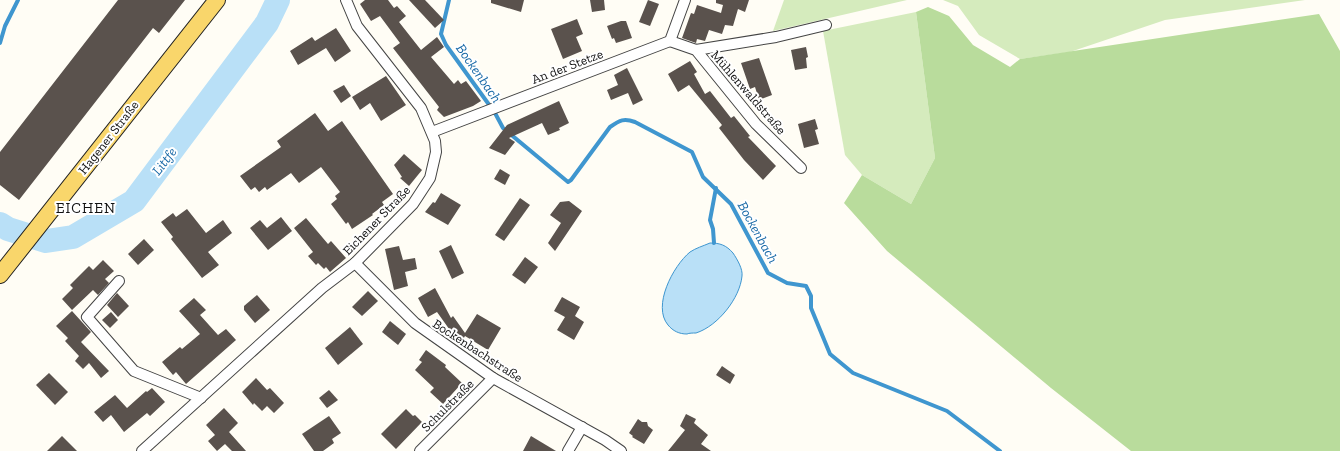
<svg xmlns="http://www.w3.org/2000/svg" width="1340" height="451" font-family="'Zilla Slab',serif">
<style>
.green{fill:#d5ebbd}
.forest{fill:#b9dc9c}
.water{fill:#b9e0f7;stroke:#3f96cf}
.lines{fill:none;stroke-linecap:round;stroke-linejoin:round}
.stream{stroke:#3f96cf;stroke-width:4}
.river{stroke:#b9e0f7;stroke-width:24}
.building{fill:#5a524d}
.street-casing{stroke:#444;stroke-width:12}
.primary-casing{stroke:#222;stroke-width:18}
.street{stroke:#fff;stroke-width:10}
.primary{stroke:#f9d66b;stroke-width:16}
.labels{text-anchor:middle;stroke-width:4;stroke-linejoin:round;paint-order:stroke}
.street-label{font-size:13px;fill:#111;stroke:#fff}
.water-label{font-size:14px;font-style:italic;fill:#1768a6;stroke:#fff}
.quarter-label{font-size:15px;letter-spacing:1px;fill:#111;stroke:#fff}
</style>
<rect width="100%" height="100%" fill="#fffdf5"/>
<!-- green -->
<g class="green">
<path d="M784,0H907L773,31Z"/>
<path d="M943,0H1305L1165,20L1070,52L1020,59L979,35L958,6Z"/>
<path d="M916,12L935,158L911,204L862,175L845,155L823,31Z"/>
</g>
<!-- forest -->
<path class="forest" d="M928,7L949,16L973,45L1010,67L1020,59L1319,14L1340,51V451H1131L1051,388L887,251L844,203L862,175L911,204L935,158L916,12Z"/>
<!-- water -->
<path class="water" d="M710,243C720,243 726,245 733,253C737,259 743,269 742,276C740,298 718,326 696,333C693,333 689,333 687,334C679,334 673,331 668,325C652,306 673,266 690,252C696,248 703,246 710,243Z"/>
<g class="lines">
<!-- stream -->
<g class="stream">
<path d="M449,0L441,34L446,45L495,113L503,128L568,182L571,180L610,127C620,120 624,118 635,122L692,152L703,177L731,204L768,273L787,283L806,286L811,296V308L830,354L853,373L947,411L1000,451"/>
<path d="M0,43L5,26L18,0"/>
<path d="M714,243L713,229L710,220L716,188"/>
</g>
<!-- river -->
<path class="river" d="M0,224L8,229L46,241L73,237L134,201L267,23L278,0"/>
</g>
<!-- building -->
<g class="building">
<path d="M118,0H185L159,33L153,28L19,200L0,185V152Z"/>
<path d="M365,0H388L394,8L397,6L406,16L399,22L421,50L437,37L444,47L431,57L454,84L458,80L461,84L466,81L481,101L473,106L444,117L437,110L439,107L393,48L400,43L380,16L371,21L360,4Z"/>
<path d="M409,0H425L444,20L435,28Z"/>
<path d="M491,0H524L521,12L491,3Z"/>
<path d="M590,0H604L605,10L592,12Z"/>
<path d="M648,0L659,4L650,26L639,22Z"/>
<path d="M716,0H749L745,12L738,9L733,26L725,25L722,34L709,30L705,41L697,39L696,43L682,38L691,13L694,14L697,5L721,13L723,5L716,3Z"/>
<path d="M577,19L583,34L576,37L582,51L563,59L551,29Z"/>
<path d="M621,21H626L632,38L616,43L614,38L612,39L607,26Z"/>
<path d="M336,28L351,51L335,62L326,48L298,65L290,51L312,37L315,41Z"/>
<path d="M806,47L808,57L806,58L807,68L795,70L791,50Z"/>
<path d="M759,58L772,95L759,100L755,87L750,89L741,63Z"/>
<path d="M690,61L697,72L694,74L705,94L710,91L731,118L734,116L750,136L748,137L776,166L763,180L744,160L719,128L722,125L689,85L678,92L668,74Z"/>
<path d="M627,68L643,100L633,105L628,93L611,100L607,90L618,85L614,75Z"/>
<path d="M386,76L406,105L381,121L370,103L360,110L352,97Z"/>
<path d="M344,85L351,96L341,103L333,91Z"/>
<path d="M559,101L569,123L559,128L560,130L548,135L542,123L509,138L515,142L505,155L489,148L507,125Z"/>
<path d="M315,113L328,131L342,121L393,194L382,202L384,205L372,214L373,215L352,229L348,222L346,224L331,204L337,199L335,196L340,192L321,167L299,183L291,173L267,190L265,187L259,192L255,187L251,190L240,176L281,147L277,141Z"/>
<path d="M815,119L818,129L815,130L819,144L804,148L798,124Z"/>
<path d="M404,154L422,170L409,186L400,178L402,177L394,165Z"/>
<path d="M500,169L510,175L505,185L494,179Z"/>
<path d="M441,193L461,205L448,225L425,212L433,202L435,203Z"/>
<path d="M520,198L530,205L504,241L495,235Z"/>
<path d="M569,201L582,211L555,251L548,243L561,223L550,215L560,202Z"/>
<path d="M187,209L206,233L223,220L232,233L208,252L219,265L202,278L171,239L173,237L161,222L173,213L176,217Z"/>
<path d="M281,217L292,231L268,250L250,228L260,220L267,228Z"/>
<path d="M306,218L328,244L331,241L346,258L330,272L326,267L324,269L318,263L316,265L308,256L313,252L294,228Z"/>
<path d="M144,239L154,250L138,265L128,254Z"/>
<path d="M451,245L464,273L452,279L439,251Z"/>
<path d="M399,246L403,260L415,258L417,269L405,272L408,286L394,290L385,249Z"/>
<path d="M525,257L538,267L525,284L512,275Z"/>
<path d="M103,260L114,271L105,279L109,283L98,295L93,290L72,310L62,299L73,288L70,285L89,266L93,270Z"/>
<path d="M435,288L451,318L453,316L465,333L477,314L501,328L488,350L465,336L461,343L450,336L452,333L437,312L428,317L418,298Z"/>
<path d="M368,291L378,301L362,316L352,307Z"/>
<path d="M117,293L129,306L118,317L107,305Z"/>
<path d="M257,295L270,310L255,323L244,310V306Z"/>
<path d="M562,297L580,307L575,316L584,322L574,340L557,330L565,317L554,311Z"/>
<path d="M194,298L206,310L200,315L218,335L226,329L236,340L186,384L176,372L173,375L162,362L180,347L182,349L200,334L179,311Z"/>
<path d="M72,311L91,332L81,342L109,371L101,378L89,363L83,369L75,361L79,356L65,341L68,338L56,326Z"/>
<path d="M111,312L118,320L110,328L102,320Z"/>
<path d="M390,321L406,334L398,345L382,332Z"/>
<path d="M350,327L363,344L338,365L325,348Z"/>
<path d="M426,350L446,365L445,367L462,383L443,404L430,392L434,388L415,370L422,362L419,360Z"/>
<path d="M722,366L735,375L730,384L716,375Z"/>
<path d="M49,373L68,392L55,405L36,385Z"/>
<path d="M256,378L267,390L270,388L284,403L274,413L267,406L262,411L254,403L253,405L242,392Z"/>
<path d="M152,388L165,402L150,416L147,413L124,432L111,415L103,422L94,412L115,395L127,408L146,391L147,392Z"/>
<path d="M329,390L338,400L327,408L319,398Z"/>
<path d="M224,408L238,423L229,432L246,451H232L225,444L217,451L208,441L215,435L206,425Z"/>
<path d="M406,409L413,416L415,415L422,422L396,449L381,434Z"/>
<path d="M686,414L696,419L694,423L708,435L701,444L711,451H668L685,430L680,426Z"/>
<path d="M329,416L341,433L332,439L334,443L323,451H314L302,434Z"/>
<path d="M638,419L642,422H647L648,426L653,430L644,444L632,437L633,436L629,433Z"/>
<path d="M62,436L77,451H47Z"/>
<path d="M531,436L556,451H523Z"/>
</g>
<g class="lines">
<defs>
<g id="street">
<path d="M670,41L696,50L756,124L801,168"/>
<path d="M696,50L776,37L826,25"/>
<path d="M432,132L670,41L685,0"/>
<path d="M355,263L415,323L493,378L605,440L621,451"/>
<path d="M119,281L87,317L134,371L201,398"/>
<path d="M142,451L322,288L355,263L413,204L430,178L436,152L435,141L421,108L357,26L346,0"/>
<path d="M420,451L493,378"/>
<path d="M568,451L582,427"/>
</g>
<path id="primary" d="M0,275L217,0"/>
</defs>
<!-- street casing -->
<use href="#street" class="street-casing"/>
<!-- primary casing -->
<use href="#primary" class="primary-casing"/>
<!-- street -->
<use href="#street" class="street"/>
<!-- primary -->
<use href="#primary" class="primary"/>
</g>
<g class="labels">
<!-- street labels -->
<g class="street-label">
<text transform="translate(567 66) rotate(-21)" y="5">An der Stetze</text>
<text transform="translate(749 92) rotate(49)" y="5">Mühlenwaldstraße</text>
<text transform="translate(108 137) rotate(-52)" y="5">Hagener Straße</text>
<text transform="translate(376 220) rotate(-46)" y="5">Eichener Straße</text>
<text transform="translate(478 350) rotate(33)" y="5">Bockenbachstraße</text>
<text transform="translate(447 405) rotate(-45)" y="5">Schulstraße</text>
</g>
<!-- water labels -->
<g class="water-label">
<text transform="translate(479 73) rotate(55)" y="5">Bockenbach</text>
<text transform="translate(164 161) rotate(-53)" y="5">Littfe</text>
<text transform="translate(758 232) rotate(61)" y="5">Bockenbach</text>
</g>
<!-- quarter labels -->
<g class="quarter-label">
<text x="86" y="213">EICHEN</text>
</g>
</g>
</svg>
